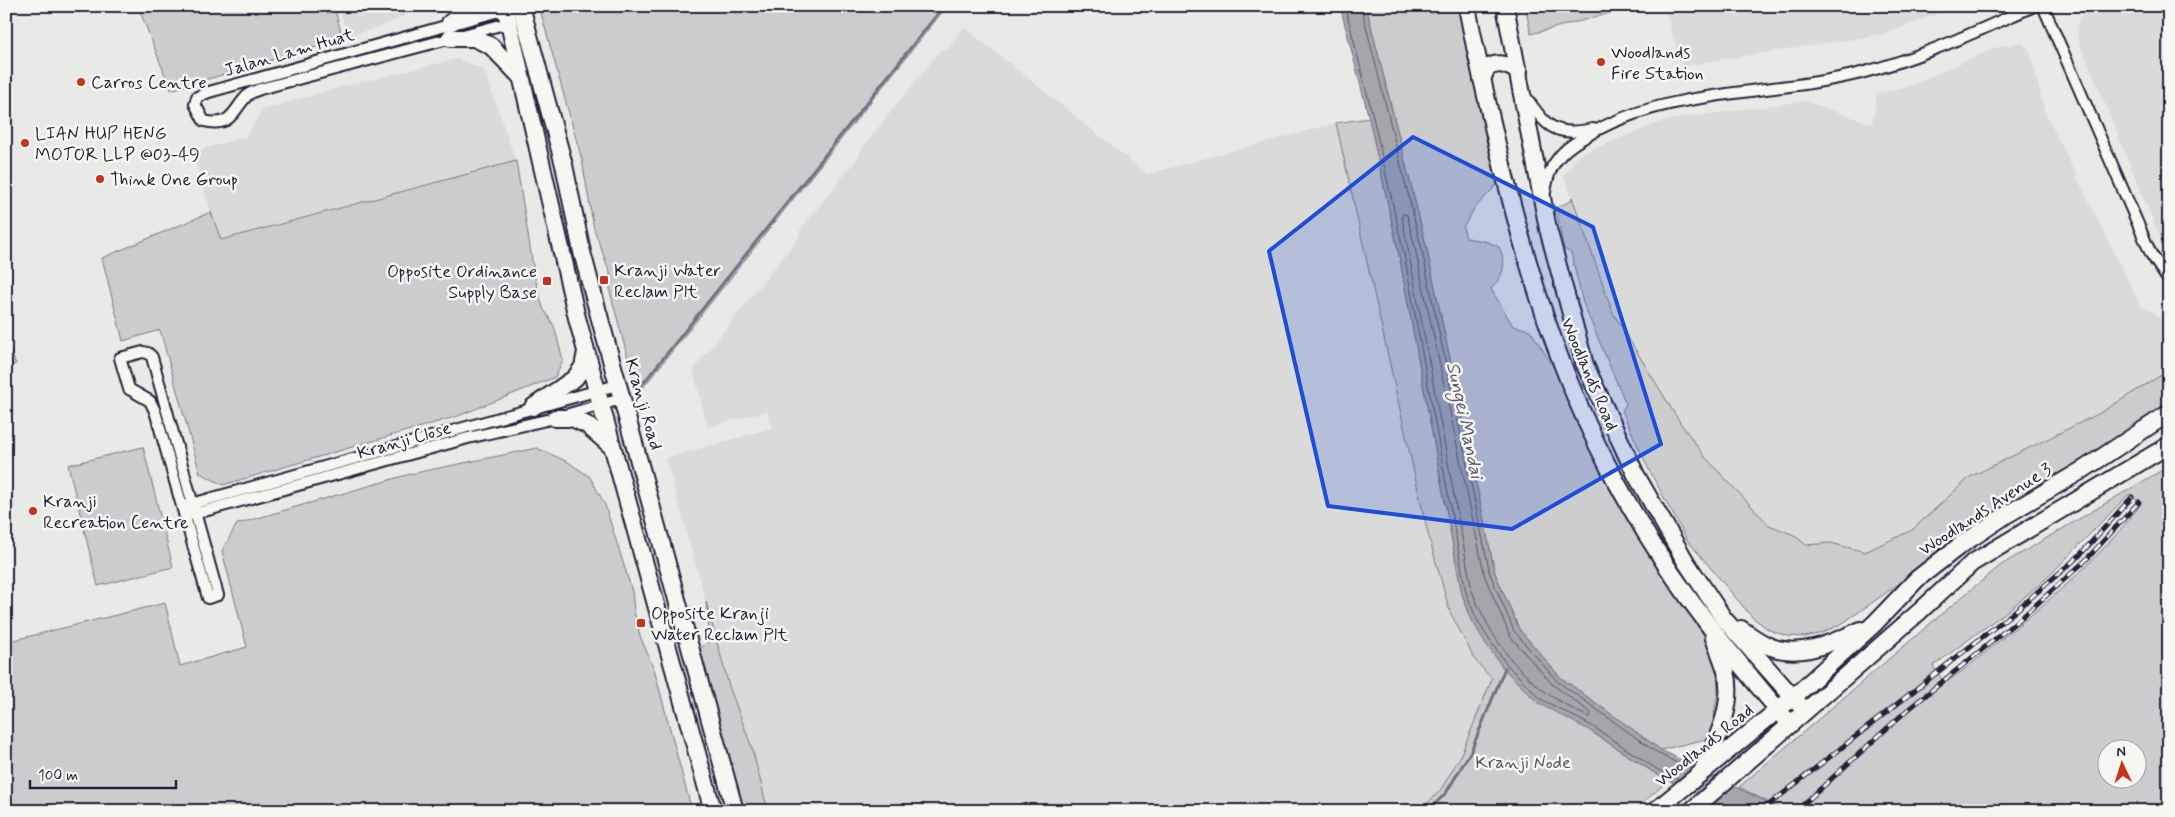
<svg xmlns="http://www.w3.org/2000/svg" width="2175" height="817" font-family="Mynerve,sans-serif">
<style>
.built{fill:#dadada}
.green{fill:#ccccce;stroke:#777784;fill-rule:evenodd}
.water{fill:#a5a5ac;stroke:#71717f}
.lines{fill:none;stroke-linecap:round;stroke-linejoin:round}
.shore{stroke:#565668;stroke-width:1}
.stream{stroke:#71717f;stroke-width:3}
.street-casing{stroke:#22223b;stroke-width:14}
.primary-casing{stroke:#22223b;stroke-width:20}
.street{stroke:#f6f6f2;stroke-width:10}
.primary{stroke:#f6f6f2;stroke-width:16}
.rail-casing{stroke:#22223b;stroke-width:5}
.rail{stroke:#f6f6f2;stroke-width:3;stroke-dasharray:9;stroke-linecap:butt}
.marked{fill:#1d4ed8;fill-opacity:0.2;stroke:#1d4ed8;stroke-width:4;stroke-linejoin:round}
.poi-dot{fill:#c8321e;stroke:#f6f6f2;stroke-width:2}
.labels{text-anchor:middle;stroke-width:5;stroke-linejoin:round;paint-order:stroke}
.street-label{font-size:18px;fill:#22223b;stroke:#f6f6f2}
.poi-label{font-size:18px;fill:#22223b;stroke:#f6f6f2;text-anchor:start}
.park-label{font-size:18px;fill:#555567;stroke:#f6f6f2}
.water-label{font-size:19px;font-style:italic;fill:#565668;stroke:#f6f6f2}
</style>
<rect width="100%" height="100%" fill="#e9e9e7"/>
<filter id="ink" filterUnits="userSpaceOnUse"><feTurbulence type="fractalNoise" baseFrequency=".02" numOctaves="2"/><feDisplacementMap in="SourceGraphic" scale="10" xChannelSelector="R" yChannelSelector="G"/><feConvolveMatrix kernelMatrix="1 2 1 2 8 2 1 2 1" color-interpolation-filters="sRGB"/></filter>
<g filter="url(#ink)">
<!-- built -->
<g class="built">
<path d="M339,6H431L415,11L380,27L347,36Z"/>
<path d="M1664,6H1957L1885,34L1682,66Z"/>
<path d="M2087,6H2169V259L2079,41L2077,32L2078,21Z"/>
<path d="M964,27L1147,174L1336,123L1427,530L1450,612L1475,660L1492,679L1460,757L1440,791L1419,811H768L752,748L729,686L666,458L772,428L767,411L708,427L693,370L799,237L800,230L858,158L861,149L941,50L946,51Z"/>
<path d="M2021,42L2028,48L2032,58L2044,110L2141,307L2155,313L2169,328V370L2100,413L1970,477L1912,530L1865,553L1831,543L1806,545L1794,535L1769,526L1705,457L1681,424L1613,313L1564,176L1576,158L1585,152L1666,120L1804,101L1872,124L1877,94L1911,85L1995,48Z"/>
<path d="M457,59L484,70L516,161L220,240L192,152L246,137L262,110L341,87Z"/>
</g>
<!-- green -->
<g class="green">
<path d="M138,6H334L343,39L171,90Z"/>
<path d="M539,6H947L642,389L640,382L635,384L610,292V273L594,229L582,160Z"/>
<path d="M1366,6H1464L1500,181L1474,209L1463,227L1466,238L1488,242L1499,247C1507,265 1504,275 1491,289L1513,326L1530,330L1560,377L1623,509L1651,559L1697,621L1709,647L1717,667L1718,693L1710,738L1661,750L1560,677L1519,629L1495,573L1426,245Z"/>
<path d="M1525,6H1637L1531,34Z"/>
<path d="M1369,118L1399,255L1462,594L1472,620L1504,669L1589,730L1656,774L1669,780L1633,811H1419L1440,791L1460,757L1492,679L1475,660L1450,612L1427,530L1336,123Z"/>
<path d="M516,161L535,278L543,308L554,326L563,360L555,377L458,416L223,485L200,473L160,330L123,341L102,258L211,212L221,240Z"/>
<path d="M1572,197L1613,313L1681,424L1705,457L1769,525L1794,535L1806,545L1831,543L1865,552L1912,530L1970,477L2100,413L2163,374L2169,383V410L1913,574L1843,623L1822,633L1805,637L1787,636L1769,630L1752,617L1687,540L1648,468L1622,411L1626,404L1583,303L1571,253L1564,249L1556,208L1571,201Z"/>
<path d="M6,341L16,364L6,368Z"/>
<path d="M143,447L173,567L98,586L68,465Z"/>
<path d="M537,448L568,462L590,477L605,505L632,591L634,611L640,636L654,669L692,811H10L6,793V642L165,603L180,666L247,647L222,551L237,524L410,474Z"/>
<path d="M2169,466V811H1785L1739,787L1945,611L2001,565ZM2129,494L2141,504C2102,557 2050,600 1999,641C1982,655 1964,671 1945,683L1933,666L2010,609L2049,576ZM2108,750H2138V780H2108Z"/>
<path d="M706,602L729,686L752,748L768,811H744L699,649L710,641Z"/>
</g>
<!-- water -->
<path class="water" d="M1340,6H1366L1426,245L1495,573L1519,629L1560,677L1661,750L1785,811H1731L1656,774L1589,730L1538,703L1504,669L1486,644L1472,620L1462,594L1399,255L1369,118Z"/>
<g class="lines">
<!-- shore -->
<g class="shore">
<path d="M1345,6L1373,117L1404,254L1466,592L1476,618L1490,641L1508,666L1541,699L1592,726L1658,770L1679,779"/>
<path d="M1361,6L1421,246L1490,574L1514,631L1557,681L1659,754L1691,770"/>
<path d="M1404,214L1407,215L1415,248L1485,577L1510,636L1552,684L1591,713L1590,717C1582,715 1573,709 1566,705C1520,680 1491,639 1472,591L1402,217Z"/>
</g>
<!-- stream -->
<g class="stream">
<path d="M641,386L944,6"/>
<path d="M1428,811L1446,793L1471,751L1505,668"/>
</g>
<defs>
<g id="street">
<path d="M2043,6L2151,254L2169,281"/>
<path d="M510,8L209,92L197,97L195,104L204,121C234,128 233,108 249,94C252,92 257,90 260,89L512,22"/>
<path d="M1525,96C1547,127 1554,137 1593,129"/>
<path d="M1545,192C1547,181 1549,170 1556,161C1563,150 1574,143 1585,137C1665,87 1772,96 1861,73C1921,58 1977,31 2034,6"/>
<path d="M143,352L148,353L152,357L218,595L208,598L155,411L150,401L129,389L120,358Z"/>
<path d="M188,505L617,385"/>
<path d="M190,515L468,438L555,418L621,399"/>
</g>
<g id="primary">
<path d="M505,6L577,318L713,811"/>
<path d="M521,6L564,165L582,252L595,301L735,811"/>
<path d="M1467,6C1475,51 1486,95 1496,140C1524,258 1558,376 1617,483C1644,533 1676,583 1711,628C1736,660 1763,692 1790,724"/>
<path d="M1505,6L1548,229L1585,365L1636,475L1686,562L1724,619L1805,711"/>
<path d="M450,23L473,6"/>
<path d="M450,38H474L491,46L519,75"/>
<path d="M1482,79L1487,68C1499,61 1508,65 1519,72"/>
<path d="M533,407L575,378L583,367L586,352"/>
<path d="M555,418H572L587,425L611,446"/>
<path d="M1741,629C1751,636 1760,643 1771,647C1801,658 1834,642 1861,630"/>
<path d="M1703,769C1717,739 1735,705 1726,671C1723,660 1718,649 1714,638"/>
<path d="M1655,811L1797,694L1874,624L1917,579L1958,547L2006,515L2084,469L2169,413"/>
<path d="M1691,811L1919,612L1972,563L2169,445"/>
</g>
</defs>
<!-- street casing -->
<use href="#street" class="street-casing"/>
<!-- primary casing -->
<use href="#primary" class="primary-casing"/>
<!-- street -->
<use href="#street" class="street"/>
<!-- primary -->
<use href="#primary" class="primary"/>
<defs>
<g id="rail">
<path d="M1761,811L2014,612L2079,556L2132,497"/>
<path d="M1796,811L1905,712L2021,618L2085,561L2139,502"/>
</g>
</defs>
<!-- rail casing -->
<use href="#rail" class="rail-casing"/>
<!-- rail -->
<use href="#rail" class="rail"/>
</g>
</g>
<!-- marked area -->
<path class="marked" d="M1413,137L1593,227L1661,444L1512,529L1328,506L1269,251Z"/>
<!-- markers -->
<g class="poi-dot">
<circle cx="1601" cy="62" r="5"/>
<circle cx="81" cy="82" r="5"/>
<circle cx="25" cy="143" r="5"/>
<circle cx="100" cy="179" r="5"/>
<rect x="599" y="275" width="10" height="10" rx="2.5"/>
<rect x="542" y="276" width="10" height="10" rx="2.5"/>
<circle cx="33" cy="511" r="5"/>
<rect x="636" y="618" width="10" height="10" rx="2.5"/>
</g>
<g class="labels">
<!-- street labels -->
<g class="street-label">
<text transform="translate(289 52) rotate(-16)" y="6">Jalan Lam Huat</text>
<text transform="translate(1590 374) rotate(67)" y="6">Woodlands Road</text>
<text transform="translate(644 404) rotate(74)" y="6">Kranji Road</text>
<text transform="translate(404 440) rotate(-16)" y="6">Kranji Close</text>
<text transform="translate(1985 509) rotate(-33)" y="6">Woodlands Avenue 3</text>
<text transform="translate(1704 745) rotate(-39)" y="6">Woodlands Road</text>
</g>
<!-- poi labels -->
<g class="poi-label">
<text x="1611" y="58">Woodlands<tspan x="1611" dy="21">Fire Station</tspan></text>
<text x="91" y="88">Carros Centre</text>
<text x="35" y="139">LIAN HUP HENG<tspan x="35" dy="21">MOTOR LLP @03-49</tspan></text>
<text x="110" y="185">Think One Group</text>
<text x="614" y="276">Kranji Water<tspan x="614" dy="21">Reclam Plt</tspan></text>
<text x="537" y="277" text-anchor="end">Opposite Ordinance<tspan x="537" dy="21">Supply Base</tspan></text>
<text x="43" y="507">Kranji<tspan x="43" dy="21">Recreation Centre</tspan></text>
<text x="651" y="619">Opposite Kranji<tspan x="651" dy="21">Water Reclam Plt</tspan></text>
</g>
<!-- park labels -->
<g class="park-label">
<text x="1523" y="768">Kranji Node</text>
</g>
<!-- water labels -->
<g class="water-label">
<text transform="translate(1466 420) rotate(78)" y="7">Sungei Mandai</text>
</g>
</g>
<!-- margin -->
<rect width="2175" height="817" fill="none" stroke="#f6f6f2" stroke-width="25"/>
<rect x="12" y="12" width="2150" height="792" fill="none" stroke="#22223b" stroke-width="2" filter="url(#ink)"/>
<!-- north arrow -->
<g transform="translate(2122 764) rotate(356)"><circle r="24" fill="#f6f6f2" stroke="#a1a1a9"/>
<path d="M0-4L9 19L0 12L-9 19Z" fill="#c8321e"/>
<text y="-8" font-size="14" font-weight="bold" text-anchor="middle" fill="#22223b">N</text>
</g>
<!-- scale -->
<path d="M30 780v8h146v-8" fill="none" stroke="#22223b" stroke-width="2.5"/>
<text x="38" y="780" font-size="15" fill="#22223b" stroke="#f6f6f2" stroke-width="4" paint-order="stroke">100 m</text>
</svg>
